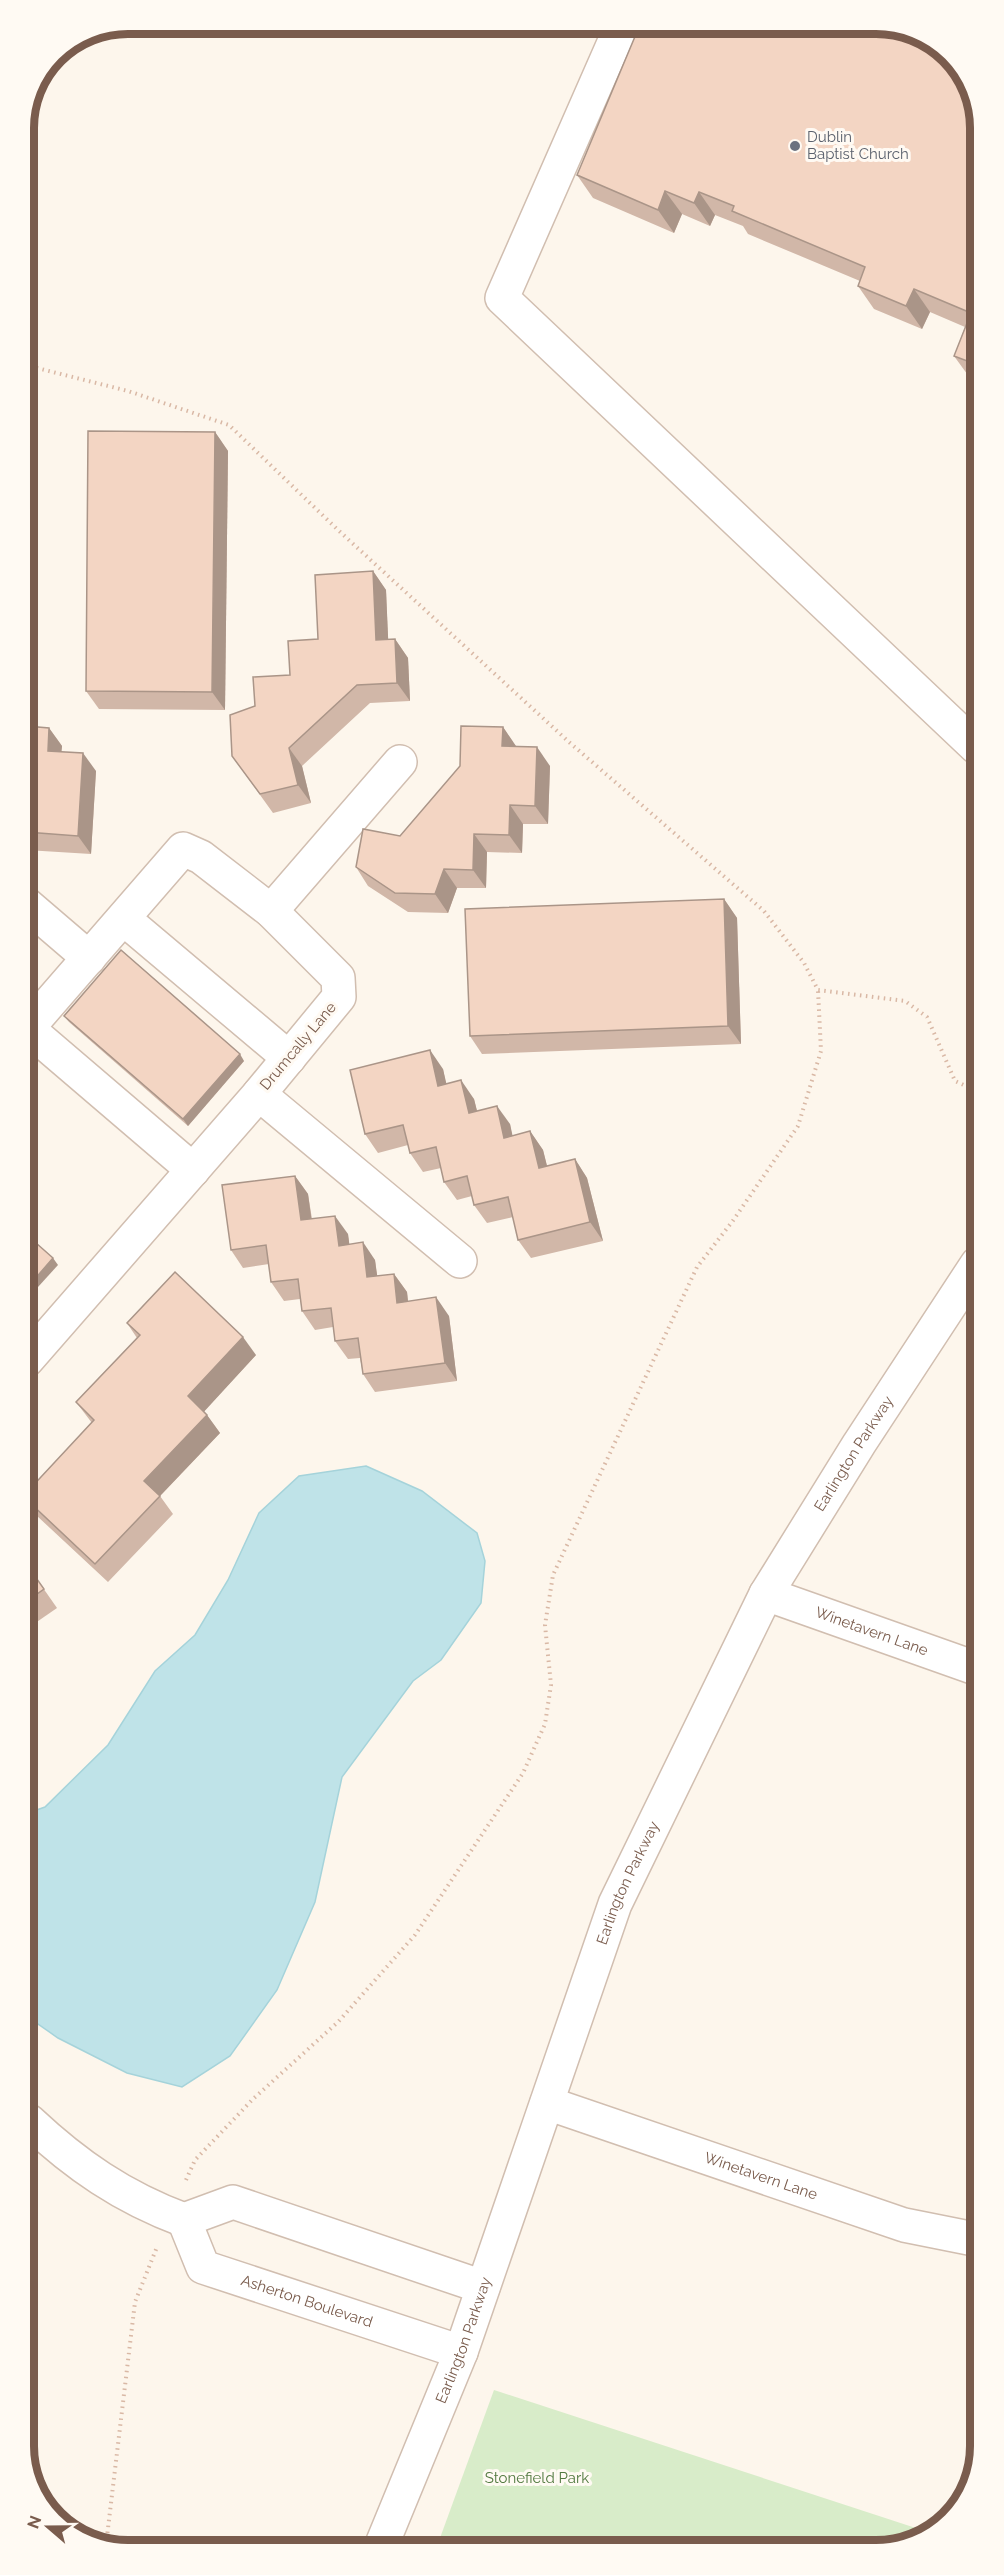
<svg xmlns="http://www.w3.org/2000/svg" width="1004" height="2575" font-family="Raleway,sans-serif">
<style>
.green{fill:#d8ecc9}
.water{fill:#bfe3e8;stroke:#a5d3da;stroke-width:1.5}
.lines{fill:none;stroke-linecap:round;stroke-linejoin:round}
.minor-casing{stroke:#d1beb0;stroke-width:36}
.path{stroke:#d9b8a5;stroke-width:4;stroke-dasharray:1.5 4.5;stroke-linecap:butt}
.minor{stroke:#fff;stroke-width:33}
.wall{fill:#d1b7a8}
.shaded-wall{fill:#aa9588}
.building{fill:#f3d5c3;stroke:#aa9588;stroke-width:1.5}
.worship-dot{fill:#6b7280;stroke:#fffaf3;stroke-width:2}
.labels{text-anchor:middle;stroke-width:6;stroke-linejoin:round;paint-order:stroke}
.worship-label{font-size:15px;fill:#5b616d;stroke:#fffaf3;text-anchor:start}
.street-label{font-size:15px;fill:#7a5c4d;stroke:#fffaf3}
.park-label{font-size:15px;fill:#537a41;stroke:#fffaf3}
.rim{fill:none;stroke:#7a5c4d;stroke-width:8}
</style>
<rect width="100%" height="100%" fill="#fdf6ec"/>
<!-- green -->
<path class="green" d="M494,2390L928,2532L909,2546L436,2549Z"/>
<!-- water -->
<path class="water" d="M366,1466L422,1491L477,1533L485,1561L481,1603L441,1660L413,1681L342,1777L315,1902L277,1990L230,2056L182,2087L127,2073L58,2038L28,2017V1813L45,1807L108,1745L155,1671L195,1635L228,1580L259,1513L299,1476Z"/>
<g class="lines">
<defs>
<g id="minor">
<path d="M621,27L502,298L976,747"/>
<path d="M26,904L89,958"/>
<path d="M271,911L400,762"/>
<path d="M124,919L289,1058"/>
<path d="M27,1028L193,1170"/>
<path d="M26,1030L183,849L201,857L271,911L338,978L339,997L259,1094L27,1360"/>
<path d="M259,1094L460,1261"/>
<path id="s1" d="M766,1594L978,1669"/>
<path id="s2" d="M547,2103L904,2225L974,2239L980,2238"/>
<path d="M29,2121C76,2165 122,2197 184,2220L233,2202L483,2287"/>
<path id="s3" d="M184,2220L203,2267L461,2352"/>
<path id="s4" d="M380,2549L461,2352L615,1904L766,1594L859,1444L977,1264"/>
</g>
</defs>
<!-- minor casing -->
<use href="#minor" class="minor-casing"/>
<!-- path -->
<g class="path">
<path d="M25,365L128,391L229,425L338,530L569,742L764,911L804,963L818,990L905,1001L927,1017L955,1081L977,1091"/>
<path d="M186,2180L195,2160L253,2099L338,2022L415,1935L523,1773L545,1724L551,1685L545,1625L553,1575L697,1267L732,1222L798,1126L821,1051L818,990"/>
<path d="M106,2545L135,2302L157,2247"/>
</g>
<!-- minor -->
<use href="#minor" class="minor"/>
</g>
<!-- wall -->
<g class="wall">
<path d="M975,95V381L970,378L954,356L965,327L930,312L922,329L874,309L858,286L860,281L748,234L743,226L715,215L710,226L682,214L674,233L593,198L577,175Z"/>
<path d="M215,432L228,451L225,710L99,709L86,691Z"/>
<path d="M373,571L386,590L388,640L395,639L408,658L410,701L370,703L302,766L311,803L273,813L232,756L255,706L290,675Z"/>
<path d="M26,707L31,715L30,726L49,728L62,746L61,752L96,771L91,854L26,850Z"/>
<path d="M503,727L516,747L550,766L548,824H523L522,853L487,852L486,888H457L448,913L408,912L368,886L356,867L400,836Z"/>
<path d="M724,899L737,918L741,1044L482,1054L470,1036Z"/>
<path d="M64,1016L244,1061L188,1126L69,1022Z"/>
<path d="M443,1069L446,1084L474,1099L477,1111L510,1124L512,1136L530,1131L543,1150L547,1166L575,1159L587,1178L603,1241L531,1258L518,1240L513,1217L487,1223L474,1205L472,1196L457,1200L444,1182L441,1168L423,1172L410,1153L408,1145L378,1153L365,1134Z"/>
<path d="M295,1176L308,1194L312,1219L348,1234L349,1244L375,1260L377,1276L394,1274L407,1292L408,1301L449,1316L457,1381L375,1392L363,1374L360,1358L348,1359L335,1341L333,1327L315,1330L302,1311L300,1299L284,1301L271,1282L269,1264L243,1268L231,1250Z"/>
<path d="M127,1323L256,1355L204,1411L220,1433L160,1496L173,1514L108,1582L36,1515L27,1502V1492L92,1423L76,1402L137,1338Z"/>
<path d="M27,1565L57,1608L28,1628Z"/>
</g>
<!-- shaded-wall -->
<g class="shaded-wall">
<path d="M665,191L682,214L674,233L658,210Z"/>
<path d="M699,192L715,215L710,226L694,203Z"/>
<path d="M914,289L930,312L922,329L906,306Z"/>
<path d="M215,432L228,451L225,710L212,692Z"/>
<path d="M373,571L386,590L389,658L376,640Z"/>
<path d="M395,639L408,658L410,701L397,683Z"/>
<path d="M26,707L31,715L28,744L26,740Z"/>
<path d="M503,727L516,746L515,765L502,746Z"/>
<path d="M49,728L62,746L60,769L48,751Z"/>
<path d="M537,747L550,766L548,824L535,806Z"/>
<path d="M289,748L302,766L311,803L298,785Z"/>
<path d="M83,753L96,771L91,854L78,836Z"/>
<path d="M510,805L523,824L522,853L509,835Z"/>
<path d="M474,834L487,852L486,888L473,870Z"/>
<path d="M444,869L457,888L448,913L435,894Z"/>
<path d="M724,899L737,918L741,1044L728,1026Z"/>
<path d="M430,1050L443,1069L451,1104L438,1086Z"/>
<path d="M240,1054L244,1061L188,1126L183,1119Z"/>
<path d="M461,1080L474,1099L482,1131L469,1113Z"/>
<path d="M497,1106L510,1124L517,1156L504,1138Z"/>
<path d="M530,1131L543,1150L552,1186L539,1168Z"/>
<path d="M575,1159L587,1178L603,1241L590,1222Z"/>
<path d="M295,1176L308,1194L314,1238L301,1220Z"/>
<path d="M335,1216L348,1234L352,1264L339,1246Z"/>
<path d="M363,1242L375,1260L380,1296L367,1277Z"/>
<path d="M53,1258L58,1265L28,1298L27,1297V1288Z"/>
<path d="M394,1274L407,1292L410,1321L397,1303Z"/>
<path d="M436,1297L449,1316L457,1381L445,1363Z"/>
<path d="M243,1337L256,1355L201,1415L188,1396Z"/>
<path d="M207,1415L220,1433L160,1496L144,1481Z"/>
</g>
<!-- building -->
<g class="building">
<path d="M883,24L940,46L975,95V364L954,356L971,313L914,289L906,306L858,286L865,267L732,211L734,206L699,192L694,203L665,191L658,210L577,175L639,27Z"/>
<path d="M88,431L215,432L212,692L86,691Z"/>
<path d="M373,571L376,640L395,639L397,683L357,685L289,748L298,785L260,794L232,756L230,715L255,706L253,677L290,675L288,641L318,639L315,575Z"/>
<path d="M26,726L49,728L48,751L83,753L78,836L26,832Z"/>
<path d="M461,726L503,727L502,746L537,747L535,806L510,805L509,835L474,834L473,870L444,869L435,894L395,893L356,867L363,829L400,836L460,766Z"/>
<path d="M724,899L728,1026L470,1036L465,909Z"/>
<path d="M121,950L240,1054L183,1119L64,1016Z"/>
<path d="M430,1050L438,1086L461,1080L469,1113L497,1106L504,1138L530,1131L539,1168L575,1159L590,1222L518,1240L508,1197L474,1205L467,1176L444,1182L436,1147L410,1153L403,1125L365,1134L350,1070Z"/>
<path d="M295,1176L301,1220L335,1216L339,1246L363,1242L367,1277L394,1274L397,1303L436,1297L445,1363L363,1374L358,1338L335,1341L331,1308L302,1311L298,1279L271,1282L266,1245L231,1250L222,1185Z"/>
<path d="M27,1235L53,1258L27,1288Z"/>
<path d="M175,1272L243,1337L188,1396L207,1415L144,1481L160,1496L95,1564L27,1500V1492L94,1420L76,1402L140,1335L127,1323Z"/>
<path d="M27,1565L44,1589L27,1601Z"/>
</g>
<!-- markers -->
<circle class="worship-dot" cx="795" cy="146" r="6"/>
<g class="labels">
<!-- worship labels -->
<g class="worship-label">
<text x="807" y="142">Dublin<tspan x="807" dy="17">Baptist Church</tspan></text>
</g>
<!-- street labels -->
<g class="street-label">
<text transform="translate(298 1046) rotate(-50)" y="5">Drumcally Lane</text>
<text dy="5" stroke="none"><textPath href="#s4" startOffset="1197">Earlington Parkway</textPath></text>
<text dy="5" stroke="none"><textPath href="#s1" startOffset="112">Winetavern Lane</textPath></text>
<text dy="5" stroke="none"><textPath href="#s4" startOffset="711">Earlington Parkway</textPath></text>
<text dy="5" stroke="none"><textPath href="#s2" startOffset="226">Winetavern Lane</textPath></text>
<text dy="5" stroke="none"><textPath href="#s3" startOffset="160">Asherton Boulevard</textPath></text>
<text dy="5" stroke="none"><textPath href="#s4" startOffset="225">Earlington Parkway</textPath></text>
</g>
<!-- park labels -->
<g class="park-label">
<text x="537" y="2483">Stonefield Park</text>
</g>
</g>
<!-- crop -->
<path d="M0 0H1004V2575H0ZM128 34H876A94 94 0 0 1 970 128V2446A94 94 0 0 1 876 2540H128A94 94 0 0 1 34 2446V128A94 94 0 0 1 128 34Z" fill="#fffaf3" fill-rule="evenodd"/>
<path class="rim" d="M128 34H876A94 94 0 0 1 970 128V2446A94 94 0 0 1 876 2540H128A94 94 0 0 1 34 2446V128A94 94 0 0 1 128 34Z"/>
<!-- north arrow -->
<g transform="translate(48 2527) rotate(290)" stroke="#fffaf3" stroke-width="4.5" paint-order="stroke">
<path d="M0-4.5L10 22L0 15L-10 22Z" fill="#7a5c4d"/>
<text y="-9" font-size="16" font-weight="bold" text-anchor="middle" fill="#7a5c4d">N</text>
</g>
</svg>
